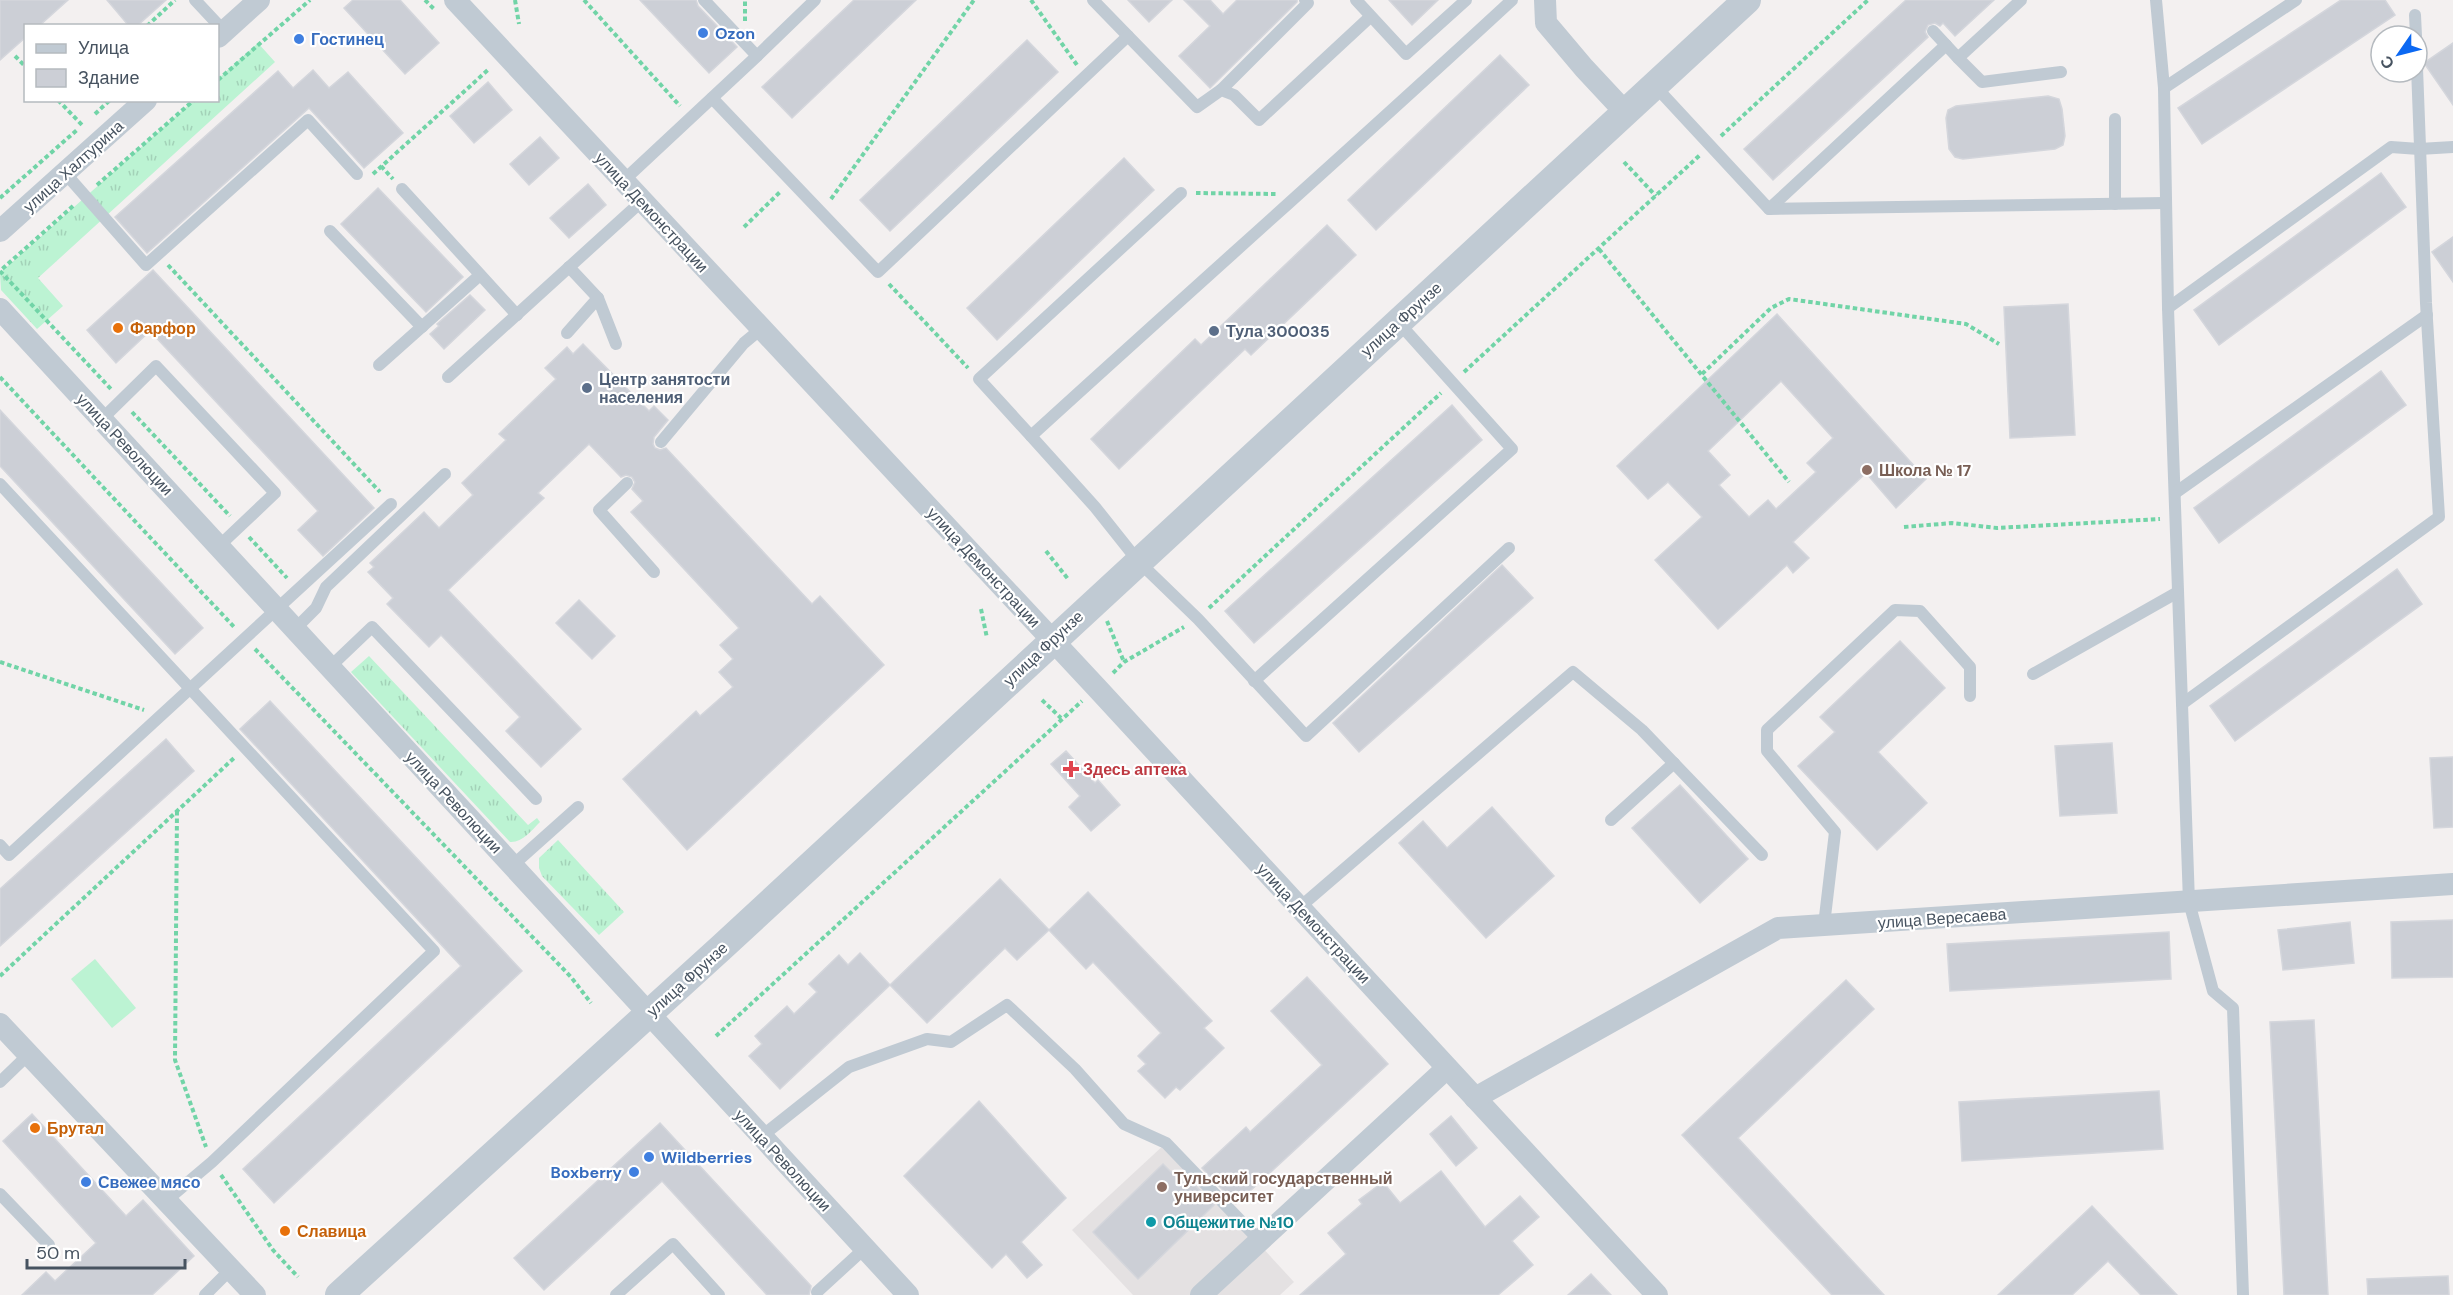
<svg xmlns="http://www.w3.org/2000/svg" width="2453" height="1295" font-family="'DM Sans',sans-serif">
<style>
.education{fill:#e4e1e2}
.grass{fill:url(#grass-tufts)}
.garden{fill:#bcf3d3}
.building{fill:#cccfd6;stroke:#d4d6dc;stroke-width:1.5;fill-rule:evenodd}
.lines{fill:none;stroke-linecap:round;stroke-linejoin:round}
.path{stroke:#71d4a7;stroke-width:4;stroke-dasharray:4.5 3;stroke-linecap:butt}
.service{stroke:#c0cad3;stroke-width:12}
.minor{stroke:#c0cad3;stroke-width:22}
.tertiary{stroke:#c0cad3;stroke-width:28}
.shop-dot{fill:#3f7fe0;stroke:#fff;stroke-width:2}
.food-dot{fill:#e8710a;stroke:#fff;stroke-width:2}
.service-dot{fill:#5c6f8a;stroke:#fff;stroke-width:2}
.education-dot{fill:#8d6e63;stroke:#fff;stroke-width:2}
.health-dot{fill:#e0444e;stroke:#fff;stroke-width:2}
.culture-dot{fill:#0f9aa8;stroke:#fff;stroke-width:2}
.labels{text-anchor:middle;stroke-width:4.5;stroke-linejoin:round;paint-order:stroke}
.shop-label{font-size:16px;font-weight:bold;fill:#366cbe;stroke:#fff;text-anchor:start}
.street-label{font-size:16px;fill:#475360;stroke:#fff}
.food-label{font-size:16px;font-weight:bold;fill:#c56008;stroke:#fff;text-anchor:start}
.service-label{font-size:16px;font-weight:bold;fill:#4e5e75;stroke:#fff;text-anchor:start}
.education-label{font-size:16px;font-weight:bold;fill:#785e54;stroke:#fff;text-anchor:start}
.health-label{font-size:16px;font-weight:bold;fill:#be3a42;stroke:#fff;text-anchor:start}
.culture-label{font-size:16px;font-weight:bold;fill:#0d838f;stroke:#fff;text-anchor:start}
</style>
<defs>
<pattern id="grass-tufts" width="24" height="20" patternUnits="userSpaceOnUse" patternTransform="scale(1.5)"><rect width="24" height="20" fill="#bcf3d3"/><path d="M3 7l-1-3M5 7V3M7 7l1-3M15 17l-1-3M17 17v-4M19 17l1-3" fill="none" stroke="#a3d2b8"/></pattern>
</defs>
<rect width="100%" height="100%" fill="#f3f0f0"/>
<!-- education -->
<path class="education" d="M1166,1143L1294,1282L1280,1295H1133L1072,1230Z"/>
<!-- grass -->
<g class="grass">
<path d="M258,43L275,62L38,278L63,306L37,329L1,290L0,273L193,101L218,100V79Z"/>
<path d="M369,656L528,825L537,818L540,822C532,830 522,843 510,842L351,672Z"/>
<path d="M558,840L624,912L599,935L542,876L539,868V858Z"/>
</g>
<!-- garden -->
<path class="garden" d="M95,959L136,1008L112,1028L71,979Z"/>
<!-- building -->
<g class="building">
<path d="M0,0H68L39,26H26V37L0,60Z"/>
<path d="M107,0H166L137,26H129Z"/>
<path d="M353,0H400L439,43L405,74L344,8Z"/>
<path d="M640,0H696L698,6L737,47L709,73Z"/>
<path d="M854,0H916L792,118L762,87Z"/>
<path d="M1128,0H1172L1149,22Z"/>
<path d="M1184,0H1210L1223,14L1237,0H1297V2L1210,88L1179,56L1210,26Z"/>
<path d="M1389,0H1438L1412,25Z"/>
<path d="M1906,0H1994L1955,36L1943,23L1940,26L1935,23L1928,25L1925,32L1928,37L1773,180L1744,149Z"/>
<path d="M2341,0H2385L2395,15L2202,144L2178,108Z"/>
<path d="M1027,40L1058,72L890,231L860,200Z"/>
<path d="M2453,43V105L2424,63Z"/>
<path d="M1500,55L1529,85L1376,230L1348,200Z"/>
<path d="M313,70L329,88L348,72L403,133L364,168L309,108L147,253L115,217L278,71L293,88Z"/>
<path d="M488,82L512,110L474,143L450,116Z"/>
<path d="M2048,96L2059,99L2062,109L2065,136L2063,145L2055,149L1963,159L1955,157L1949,149L1946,118L1948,110L1956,106Z"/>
<path d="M540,137L559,158L529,185L510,164Z"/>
<path d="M1124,158L1154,190L997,340L967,308Z"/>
<path d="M2381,173L2406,207L2219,345L2194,310Z"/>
<path d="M588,184L606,205L569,238L550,218Z"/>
<path d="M378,188L463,277L426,312L341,224Z"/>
<path d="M1327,225L1356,255L1251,355L1245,349L1119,469L1091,439L1195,339L1201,345Z"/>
<path d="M2453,237V282L2432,252Z"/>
<path d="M153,270L374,508L323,556L298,530L318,511L150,331L116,363L87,330Z"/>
<path d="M470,295L485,310L444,349L430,334L439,326L437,324Z"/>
<path d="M2068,304L2075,435L2010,438L2004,307Z"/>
<path d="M1777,314L1926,479L1896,508L1866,473L1793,542L1809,558L1793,573L1787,565L1718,629L1655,560L1702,517L1668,482L1648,499L1617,466ZM1781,381L1833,438L1807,463L1816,472L1776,509L1768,500L1749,517L1719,485L1730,475L1708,451Z"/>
<path d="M583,344L649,411L654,406L668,420L654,437L653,444L655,448L660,450L666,448L812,604L820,596L884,665L687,850L623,779L696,711L700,716L733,687L719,672L733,659L720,645L739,628L631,512L643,501L632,489L635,482L632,477L626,475L621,477L589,444L538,493L544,498L448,590L581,729L541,767L506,731L520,717L441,635L429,647L387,604L393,598L368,572L374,567L370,563L424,512L439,528L473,495L462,483L506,440L499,434L556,379L545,368L567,347L573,354Z"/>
<path d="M2381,371L2406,405L2219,543L2194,508Z"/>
<path d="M1452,405L1482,440L1254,643L1225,611Z"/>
<path d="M0,410L203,628L175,654L0,466Z"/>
<path d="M1502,565L1533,598L1359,752L1333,723Z"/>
<path d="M2397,569L2422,604L2235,741L2210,706Z"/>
<path d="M579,600L615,636L592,659L556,623Z"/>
<path d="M1900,641L1945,688L1878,752L1927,803L1877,850L1798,766L1835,732L1820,717Z"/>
<path d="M270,701L522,971L274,1203L243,1169L461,966L240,729Z"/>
<path d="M166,739L194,771L0,946V889Z"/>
<path d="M2112,743L2117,813L2060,816L2055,746Z"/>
<path d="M1066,751L1095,783L1098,780L1120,805L1091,831L1069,807L1080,796L1051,764Z"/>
<path d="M2453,757V827L2434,828L2430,758Z"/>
<path d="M1680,785L1748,859L1700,903L1632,828Z"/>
<path d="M1492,807L1554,876L1486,938L1399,843L1423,821L1447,848Z"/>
<path d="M1000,879L1049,930L1017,960L1005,948L927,1023L890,985Z"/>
<path d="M1088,892L1212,1021L1204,1028L1224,1048L1180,1090L1176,1087L1165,1098L1138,1071L1146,1064L1138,1056L1161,1033L1093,962L1086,969L1049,930Z"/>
<path d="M2453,920V977L2392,978L2391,922Z"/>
<path d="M2350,922L2354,963L2283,970L2278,930Z"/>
<path d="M2169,932L2171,979L1950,991L1947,944Z"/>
<path d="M860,953L890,985L780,1089L749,1056L762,1044L755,1036L787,1006L794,1014L817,992L809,984L839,955L848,965Z"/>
<path d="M1307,977L1388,1064L1236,1204L1202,1168L1246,1127L1250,1132L1322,1065L1271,1011Z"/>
<path d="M1846,980L1874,1009L1738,1138L1884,1295H1832L1682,1135Z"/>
<path d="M2314,1020L2328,1295H2284L2270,1022Z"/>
<path d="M2159,1091L2163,1149L1962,1161L1959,1102Z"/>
<path d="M979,1101L1066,1198L1021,1242L1042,1265L1027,1278L1006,1254L992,1268L904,1176Z"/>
<path d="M32,1114L126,1216L143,1200L194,1256L152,1295H22L46,1272L55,1281L96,1243L3,1141Z"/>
<path d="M1451,1116L1477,1148L1456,1166L1430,1134Z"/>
<path d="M660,1123L811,1286L809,1295H767L662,1181L544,1290L514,1258Z"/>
<path d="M1163,1164L1184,1185L1190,1180L1214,1205L1138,1279L1093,1232Z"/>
<path d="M1441,1171L1485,1227L1520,1196L1539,1217L1512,1241L1533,1265L1498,1295H1300L1346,1254L1328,1233L1362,1204L1359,1200L1383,1182L1400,1203Z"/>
<path d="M2092,1206L2177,1295H2141L2108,1261L2072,1295H1998Z"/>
<path d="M1591,1274L1611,1295H1568Z"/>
<path d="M2448,1276L2449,1295H2368L2367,1279Z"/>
</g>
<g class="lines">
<!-- path -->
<g class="path">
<path d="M425,0L435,10"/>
<path d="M515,0L519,24"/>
<path d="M584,0L680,106"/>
<path d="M1031,0L1077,65"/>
<path d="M745,21V0"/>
<path d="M147,26L175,0"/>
<path d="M15,56L26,67"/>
<path d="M218,80L310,0"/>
<path d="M58,100L82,125"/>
<path d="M95,114L110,100"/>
<path d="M1721,136L1868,0"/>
<path d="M1624,162L1656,196"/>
<path d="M381,166L393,179"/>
<path d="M373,174L489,69"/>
<path d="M97,185L194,100"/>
<path d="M1196,193L1276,194"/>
<path d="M0,198L78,129"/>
<path d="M831,199L974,0"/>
<path d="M73,206L0,271L111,389"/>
<path d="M744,227L780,192"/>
<path d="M1599,249L1789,482"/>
<path d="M168,265L380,492"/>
<path d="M889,284L968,368"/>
<path d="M1464,372L1700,155"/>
<path d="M1702,374L1771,308L1789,299L1966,324L1999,344"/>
<path d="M0,377L235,628"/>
<path d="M132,412L230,516"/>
<path d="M1904,527L1952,523L1997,528L2160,519"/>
<path d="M249,537L287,578"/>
<path d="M1046,551L1068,579"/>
<path d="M1209,608L1441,393"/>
<path d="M981,609L987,638"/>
<path d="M1107,621L1124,662"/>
<path d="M255,649L571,977L591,1003"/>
<path d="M0,662L144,710"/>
<path d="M1113,673L1124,662L1184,627"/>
<path d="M1042,700L1061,718"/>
<path d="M177,811L175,1060L206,1147"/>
<path d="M0,976L234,758"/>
<path d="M716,1036L1082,701"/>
<path d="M221,1175L273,1250L298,1277"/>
</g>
<!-- service -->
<g class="service">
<path d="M195,0L224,31"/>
<path d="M1093,0L1197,107L1221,90L1234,95L1259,120L1370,17"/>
<path d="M1356,0L1406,54L1466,0"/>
<path d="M2156,0L2164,88L2168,308L2189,902L2213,991L2233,1008L2243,1295"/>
<path d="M2415,15L2416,36"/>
<path d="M1933,31L1958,58L2021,0"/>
<path d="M757,56L815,0"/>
<path d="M1958,58L1982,82L2061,72"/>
<path d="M1655,86L1769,209L1946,45"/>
<path d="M2164,88L2296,0"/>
<path d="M1221,90L1308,3L1305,0"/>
<path d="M712,98L878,272L1128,36"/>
<path d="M2115,119V204"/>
<path d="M65,173L146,265L308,120L357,174"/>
<path d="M623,181L757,56L704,0"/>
<path d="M402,189L517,315"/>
<path d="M1769,209L2165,203"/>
<path d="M330,231L422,327"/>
<path d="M598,298L616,344"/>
<path d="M2168,308L2391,147L2419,149L2453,147"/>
<path d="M567,333L598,298L569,267"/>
<path d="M379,365L480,275"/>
<path d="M448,377L642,201"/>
<path d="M102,419L156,366L275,493L219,546"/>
<path d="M1031,436L979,379L1181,193"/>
<path d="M661,442L744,343L761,329"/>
<path d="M627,483L599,510L654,572"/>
<path d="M0,484L434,951L212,1162L167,1200"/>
<path d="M2175,493L2427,315"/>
<path d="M1509,548L1306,736L1198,619L1138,561L1095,507L1031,436C1191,290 1353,147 1512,0"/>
<path d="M295,629L316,608L326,587L445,474"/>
<path d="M330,667L372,627L536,799"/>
<path d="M2033,674L2178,592"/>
<path d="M1254,681L1512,449L1398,322"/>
<path d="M2182,704L2439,517L2426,303L2417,68"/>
<path d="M1611,820L1674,763"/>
<path d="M0,845L9,855L391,504"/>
<path d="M513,865L578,807"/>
<path d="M1300,907L1573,672L1642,730L1762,855"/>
<path d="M1824,925L1835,832L1767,751V730L1895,610L1920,611L1970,667V696"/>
<path d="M0,1082L29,1054"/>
<path d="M762,1136L849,1067L927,1039L951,1042L1007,1005L1075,1069L1124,1124L1166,1143L1260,1241"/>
<path d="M0,1194L49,1245"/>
<path d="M817,1292L865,1248"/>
<path d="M205,1295L232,1268"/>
<path d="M616,1295L673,1244L719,1295"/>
</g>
<!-- minor -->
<g class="minor">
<path d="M455,0L1097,688L1657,1295"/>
<path d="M1545,0L1546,23L1584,68L1625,112"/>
<path d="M218,37L259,0"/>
<path d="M0,231L146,100"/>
<path d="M0,309L908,1295"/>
<path d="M0,1024L255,1295"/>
<path d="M1475,1098L1778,928L2453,884"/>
<path d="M1201,1295L1447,1068"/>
</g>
<!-- tertiary -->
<path class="tertiary" d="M339,1295L722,947L1747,0"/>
</g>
<!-- markers -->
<g class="shop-dot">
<circle cx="703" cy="33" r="6"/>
<circle cx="299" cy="39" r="6"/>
<circle cx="649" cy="1157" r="6"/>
<circle cx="634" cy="1172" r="6"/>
<circle cx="86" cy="1182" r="6"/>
</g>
<g class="food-dot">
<circle cx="118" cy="328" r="6"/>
<circle cx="35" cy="1128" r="6"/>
<circle cx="285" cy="1231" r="6"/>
</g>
<g class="service-dot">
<circle cx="1214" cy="331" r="6"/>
<circle cx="587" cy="388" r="6"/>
</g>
<g class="education-dot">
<circle cx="1867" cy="470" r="6"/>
<circle cx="1162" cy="1187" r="6"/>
</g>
<path class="health-dot" d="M1068 760h6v6h6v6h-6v6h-6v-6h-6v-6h6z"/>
<circle class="culture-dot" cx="1151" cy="1222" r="6"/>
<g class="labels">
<!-- shop labels -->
<g class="shop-label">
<text x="715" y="39">Ozon</text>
<text x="311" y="45">Гостинец</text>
<text x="661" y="1163">Wildberries</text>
<text x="622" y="1178" text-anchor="end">Boxberry</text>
<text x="98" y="1188">Свежее мясо</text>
</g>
<!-- street labels -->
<g class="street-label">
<text transform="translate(73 166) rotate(-42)" y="6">улица Халтурина</text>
<text transform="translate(652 212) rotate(47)" y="6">улица Демонстрации</text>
<text transform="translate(1401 319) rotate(-42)" y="6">улица Фрунзе</text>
<text transform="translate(125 444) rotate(47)" y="6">улица Революции</text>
<text transform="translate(984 567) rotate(47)" y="6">улица Демонстрации</text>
<text transform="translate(1043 648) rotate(-43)" y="6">улица Фрунзе</text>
<text transform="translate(454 802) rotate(47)" y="6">улица Революции</text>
<text transform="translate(1942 918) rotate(-4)" y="6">улица Вересаева</text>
<text transform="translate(1314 923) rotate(47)" y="6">улица Демонстрации</text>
<text transform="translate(687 979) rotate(-42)" y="6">улица Фрунзе</text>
<text transform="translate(783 1160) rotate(47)" y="6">улица Революции</text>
</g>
<!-- food labels -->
<g class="food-label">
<text x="130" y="334">Фарфор</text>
<text x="47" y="1134">Брутал</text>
<text x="297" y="1237">Славица</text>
</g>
<!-- service labels -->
<g class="service-label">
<text x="1226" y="337">Тула 300035</text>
<text x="599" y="385">Центр занятости<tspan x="599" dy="18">населения</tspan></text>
</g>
<!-- education labels -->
<g class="education-label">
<text x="1879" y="476">Школа № 17</text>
<text x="1174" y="1184">Тульский государственный<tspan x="1174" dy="18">университет</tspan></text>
</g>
<!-- health labels -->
<g class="health-label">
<text x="1083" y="775">Здесь аптека</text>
</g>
<!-- culture labels -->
<g class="culture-label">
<text x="1163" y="1228">Общежитие №10</text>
</g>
</g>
<!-- legend -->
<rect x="24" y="24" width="195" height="78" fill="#ffffff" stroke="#b5babf" stroke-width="1.5"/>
<rect x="36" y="44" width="30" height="9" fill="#c0cad3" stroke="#b5babf" stroke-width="1.5"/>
<text x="78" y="54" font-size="18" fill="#475360">Улица</text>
<rect x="36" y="69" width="30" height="18" fill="#cccfd6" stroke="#b5babf" stroke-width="1.5"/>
<text x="78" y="84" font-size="18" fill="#475360">Здание</text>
<!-- north arrow -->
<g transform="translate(2399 54) rotate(235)"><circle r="28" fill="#ffffff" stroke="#b5babf" stroke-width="1.5"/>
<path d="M0-4.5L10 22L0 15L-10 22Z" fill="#0b68f2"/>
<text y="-9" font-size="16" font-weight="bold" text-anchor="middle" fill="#475360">С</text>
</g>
<!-- scale -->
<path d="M27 1259v9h158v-9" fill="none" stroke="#475360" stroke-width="3"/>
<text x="36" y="1259" font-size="18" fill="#475360" stroke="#ffffff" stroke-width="4.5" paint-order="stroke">50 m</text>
</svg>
